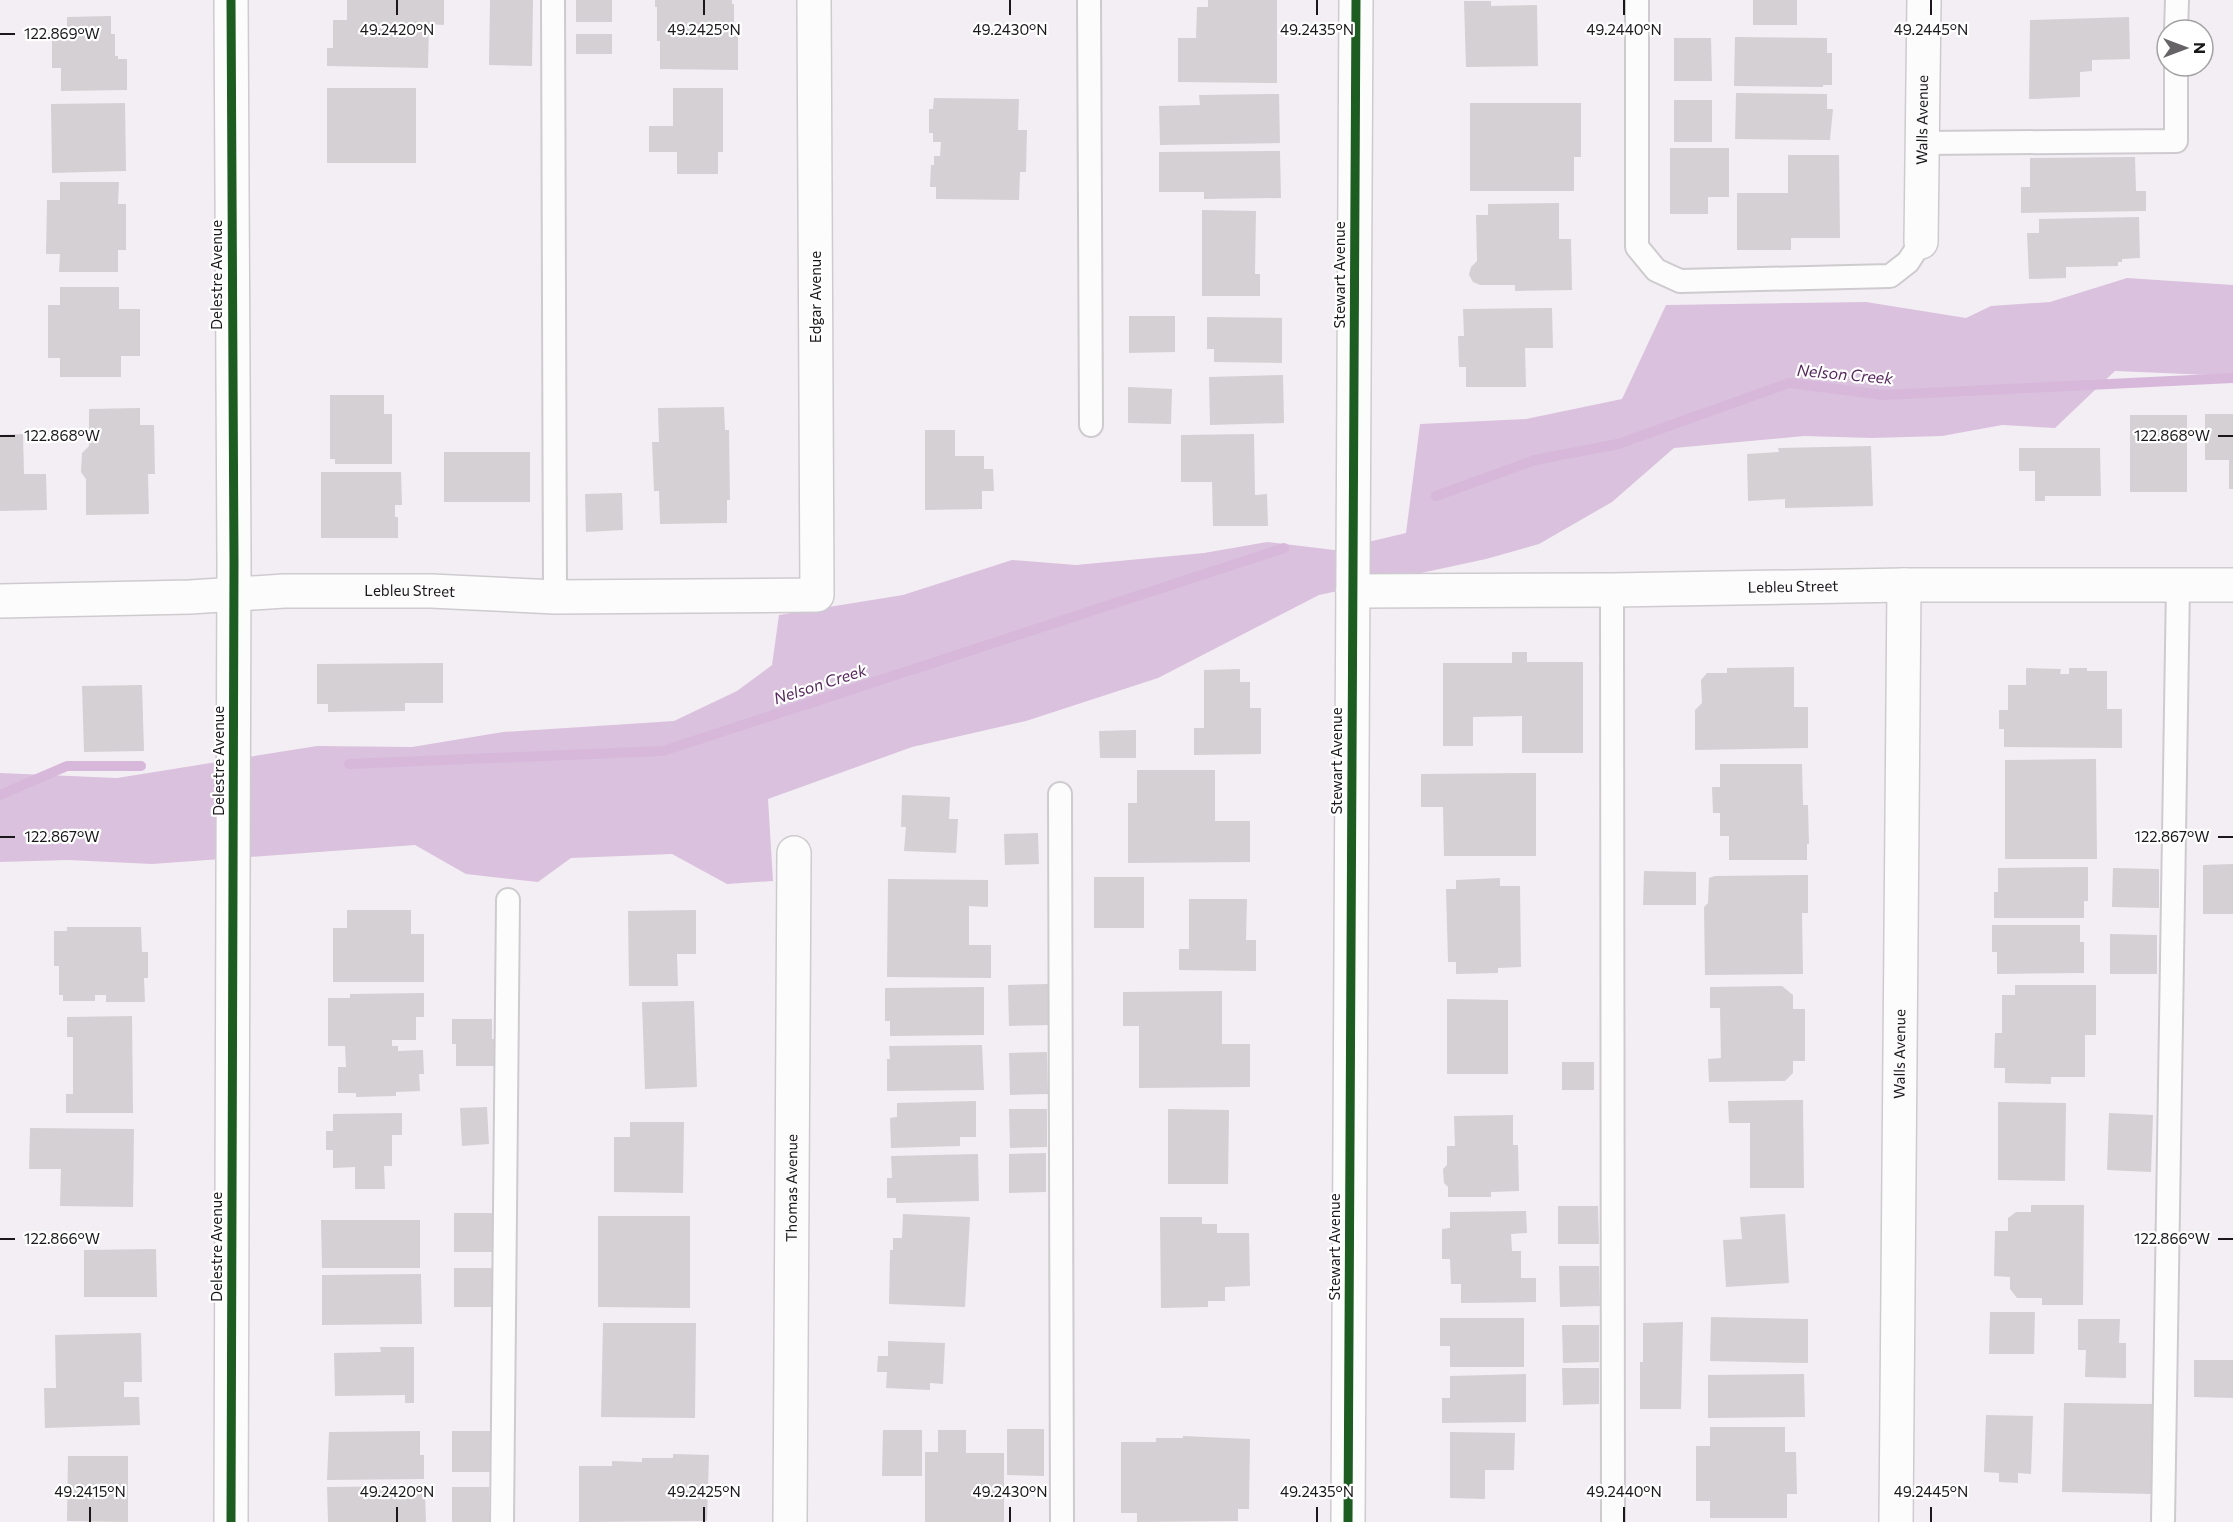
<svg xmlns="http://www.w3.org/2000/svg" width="2233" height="1522" font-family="Commissioner,sans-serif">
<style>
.forest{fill:#dac1de}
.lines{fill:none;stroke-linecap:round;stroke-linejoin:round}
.stream{stroke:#d7b8db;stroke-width:10}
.building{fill:#d4d0d4}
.lane-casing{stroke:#cecbcf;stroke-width:26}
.street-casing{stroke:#cecbcf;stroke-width:36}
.lane{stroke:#fdfcfd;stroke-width:22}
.street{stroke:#fdfcfd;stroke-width:33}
.cycleway-casing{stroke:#fff;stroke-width:13}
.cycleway{stroke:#1b5e20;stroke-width:9}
.ticks{fill:none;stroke:#1a181b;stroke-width:2}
.labels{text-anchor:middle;stroke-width:4.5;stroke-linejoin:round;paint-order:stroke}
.street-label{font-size:15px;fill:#1a181b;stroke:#fff}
.water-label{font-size:16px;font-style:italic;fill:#592661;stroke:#fff}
.ticks-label{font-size:15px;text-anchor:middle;fill:#1a181b;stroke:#fff;stroke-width:4.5;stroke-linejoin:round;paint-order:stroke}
</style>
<rect width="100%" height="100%" fill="#f3eef3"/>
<!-- forest -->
<path class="forest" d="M2127,278L2233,285V376L2115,371L2055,428L2002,425L1942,436L1872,438L1804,436L1674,448L1612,502L1539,544L1486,559L1319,595L1158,678L1026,721L912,747L768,799L773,881L727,884L672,854L571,858L538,882L466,874L415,845L152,864L68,860L0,862V773L117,778L317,746L412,747L503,732L674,721L737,691L772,665L779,615L903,595L1012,560L1076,565L1204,553L1267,542L1334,550L1406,533L1420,424L1526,419L1622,399L1666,305L1866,302L1966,318L1991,306L2050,302Z"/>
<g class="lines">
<!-- stream -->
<g class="stream">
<path d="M1436,496L1535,460L1618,444L1789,383L1883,395L2233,378"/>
<path d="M349,764L663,751L1284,548"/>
<path d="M0,795L67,766H141"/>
</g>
</g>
<!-- building -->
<g class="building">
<path d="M347,0H444V25L429,24L428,68L327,66V48H333V20H347Z"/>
<path d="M490,0H533L532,66L489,65Z"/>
<rect x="576" y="0" width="36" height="22"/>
<path d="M655,0H732V4H734V36H738V70L660,69V41H657V7H655Z"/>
<path d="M1208,0H1277V83L1178,82V38H1196L1197,7H1208Z"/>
<rect x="1753" y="0" width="44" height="25"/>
<path d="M1464,1H1491V6L1537,5L1538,66L1466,67Z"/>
<path d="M111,16V34H115V56H118V59H127V90L61,91V68H52V35H62V32H67V17Z"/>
<path d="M2129,17L2130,59L2092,60V71L2080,72V97L2029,99L2030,20Z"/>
<rect x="576" y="34" width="36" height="20"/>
<path d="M1735,37L1827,38V53H1832V85H1823V87L1734,86Z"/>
<path d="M1674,38H1711L1712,81H1674Z"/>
<rect x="327" y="88" width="89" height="75"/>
<path d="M673,88H723V152H718V174H677V152H649V126H673Z"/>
<path d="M1736,93L1827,94V109H1833L1830,140L1735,139Z"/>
<path d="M1279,94L1280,143L1160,145L1159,106L1200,105L1199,95Z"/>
<path d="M934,98L1019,99L1018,130H1027L1026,172H1020L1019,200L936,199V187H930L931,165H934V156H940L941,142H933V133H929V109H933Z"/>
<rect x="1674" y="100" width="38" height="42"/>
<path d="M125,103L126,171L52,173L51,104Z"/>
<path d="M1470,103H1581V157H1574V191H1470Z"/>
<path d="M1670,148H1729V197H1708V214H1670Z"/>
<path d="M1280,151L1281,198L1204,199V192H1159V152Z"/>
<path d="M1788,155H1839L1840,238H1791V250H1737V193H1788Z"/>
<path d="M2135,157L2136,191H2146V211L2021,213V187H2030V158Z"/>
<path d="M60,182H119L118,204H126V250H118V272H59L60,254H46L47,200H60Z"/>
<path d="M1559,203V239H1571L1572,290L1515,291V285H1480L1473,282L1469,275L1471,267L1477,261L1476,215H1488V204Z"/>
<path d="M1202,210L1256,211L1255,274H1260V296H1202Z"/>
<path d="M2139,217L2140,258L2122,259V262H2118V266L2066,267V278L2029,279L2027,233H2039V219Z"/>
<path d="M60,287H119V309H140V356H121V377H60V358H48V305H60Z"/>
<path d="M1552,308L1553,348H1525L1526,387H1466V367H1459L1458,336H1464L1463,309Z"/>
<path d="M1129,316H1175V352L1129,353Z"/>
<path d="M1207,317L1282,318V363L1214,362V349H1207Z"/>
<path d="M1283,375L1284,423L1210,425L1209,377Z"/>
<path d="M1128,387L1172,389L1171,424L1128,423Z"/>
<path d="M330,395H384V414H392V464H335V459H330Z"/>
<path d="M724,407L725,430H729L730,500H727V523L660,524L659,491H654L652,442H659L658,408Z"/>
<path d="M140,408V425H154L155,474H148L149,514L86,515V479L81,472L82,453L89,446V409Z"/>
<path d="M2205,414H2233V489H2229V460H2205Z"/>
<rect x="2130" y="415" width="57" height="77"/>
<path d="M925,430H955V456H984V469H993L994,491H982V509L925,510Z"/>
<path d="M23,434L24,474H46L47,510L0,511V435Z"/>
<path d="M1254,434L1255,495L1267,494L1268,526H1213L1212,482H1181V435Z"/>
<path d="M1871,446L1873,506L1785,508V499L1748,501L1747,454L1779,452L1778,448Z"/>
<path d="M2019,448H2100L2101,496H2045V501H2035V471H2019Z"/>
<rect x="444" y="452" width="86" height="50"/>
<path d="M321,472H401L402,505H395V517H398V538H321Z"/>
<path d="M622,493L623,530L586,532L585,494Z"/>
<path d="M1512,652H1527V662H1583V753H1522V716L1473,717V746H1443V663H1512Z"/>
<path d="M443,663V703H405V711L328,712V704H317V664Z"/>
<path d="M1794,667V707H1808V748L1695,750V710L1702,703L1701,680L1707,673H1727V668Z"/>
<path d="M2026,668L2061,669L2060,674H2069V668H2087V671H2107V709H2122V748L2004,747V729H1999V710H2008V685H2026Z"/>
<path d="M1240,669V682H1250V708H1261V754L1194,755V728H1204V670Z"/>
<path d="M142,685L144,751L84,752L82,686Z"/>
<path d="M1136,730V758H1100L1099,731Z"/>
<path d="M2096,759L2097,859H2005V760Z"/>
<path d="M1720,764H1802L1803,805H1808L1809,844H1807V860H1729V836H1720V813H1713L1712,787H1720Z"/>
<path d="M1137,770H1215V821H1250V862L1128,863V803H1137Z"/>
<path d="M1536,773V856H1444L1443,807H1421V774Z"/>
<path d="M902,795L950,797L949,819H958L956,853L904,851L906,827H901Z"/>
<path d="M1038,833L1039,864L1005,865L1004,834Z"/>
<path d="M2233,864V914H2203V865Z"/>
<path d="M2088,867V901H2084V918H1994V892H1998V868Z"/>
<path d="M2113,868L2159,869V908L2112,907Z"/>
<path d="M1644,871L1696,872V905H1643Z"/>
<path d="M1808,875V913H1802L1803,974L1705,975L1704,907L1708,903L1709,878L1715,876Z"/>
<rect x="1094" y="877" width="50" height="51"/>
<path d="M1500,878V886H1520L1521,967L1498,968V973L1456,974V962H1448L1446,889H1456V880Z"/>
<path d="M888,879L988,880V907L969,906V945H991V978L887,977Z"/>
<path d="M1189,899H1247L1246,940H1256V971L1179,970V949H1189Z"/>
<path d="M347,910H411V934H424V982H333V928H347Z"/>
<path d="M696,910V954H677L678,986H629L628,911Z"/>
<path d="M1992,925H2080V942H2084V973L1997,974V952H1992Z"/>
<path d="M67,927H141L142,952H148V978H144L145,1002H106V995H95V1001H63V995H59V966H54V931H67Z"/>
<path d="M2110,934L2157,935V974H2110Z"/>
<path d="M1048,984L1049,1025L1009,1026L1008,985Z"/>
<path d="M2015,985H2096V1035H2085V1077H2051V1084L2005,1083V1068H1994L1995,1033H2002V995H2015Z"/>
<path d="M1782,986L1793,995V1009H1805V1061H1793V1073L1785,1081L1709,1082L1708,1059L1721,1058L1720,1008H1710V987Z"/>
<path d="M984,987V1035L890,1036V1021H885V988Z"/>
<path d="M1222,991V1044H1250V1087L1139,1088V1026H1123V992Z"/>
<path d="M424,993V1017H416V1040H392V1046H398V1051L423,1050L424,1074H419L420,1091L396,1092V1096L356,1097V1093H338V1067H346L345,1046H328V998H350V994Z"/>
<path d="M1447,999L1508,1000V1074H1447Z"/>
<path d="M694,1001L697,1087L645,1089L642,1002Z"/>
<path d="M132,1016L133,1113H66V1094H73V1037H67V1017Z"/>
<path d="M452,1019H492V1039H495V1066H456V1044H452Z"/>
<path d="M982,1045L984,1090L887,1091V1059H890L889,1046Z"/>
<path d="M1047,1052L1048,1094L1010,1095L1009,1053Z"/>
<rect x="1562" y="1062" width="32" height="28"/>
<path d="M1803,1100L1804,1188H1750V1123H1729L1728,1101Z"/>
<path d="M976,1101V1137H960V1146L891,1148L890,1118L897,1117V1103Z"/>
<path d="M1998,1102L2066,1103L2065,1181L1998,1180Z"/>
<path d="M487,1107L489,1144L462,1146L460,1108Z"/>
<path d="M1009,1109H1047V1147L1010,1148Z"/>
<path d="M1168,1109L1229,1110L1228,1184H1168Z"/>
<path d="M402,1113V1135H392V1166H384L385,1189H355V1167L333,1168V1150H326V1131H333V1114Z"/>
<path d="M2109,1113L2153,1115L2151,1172L2107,1170Z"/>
<path d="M1513,1115V1145H1518L1519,1191L1491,1192V1197H1448V1187L1444,1183L1443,1169L1447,1165V1146H1455L1454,1116Z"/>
<path d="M630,1122H684L683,1193L614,1192V1137H630Z"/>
<path d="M30,1128L134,1129L133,1207L60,1206L61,1169H29Z"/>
<path d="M1046,1153V1192L1009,1193V1154Z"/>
<path d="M978,1154L979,1201L896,1203V1198H887V1178H892L891,1156Z"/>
<path d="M2031,1205H2084L2083,1305H2042V1298H2017L2010,1289V1277L1994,1276L1995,1231H2008V1218L2016,1212H2031Z"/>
<path d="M1558,1206H1598L1599,1244H1558Z"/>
<path d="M1526,1211L1527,1233L1511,1234L1512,1251H1521V1278H1536V1302L1461,1303V1284H1451L1450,1259H1442V1229L1450,1228V1212Z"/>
<rect x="454" y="1213" width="38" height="39"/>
<path d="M903,1214L970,1217L965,1307L889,1304L890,1250H893V1238H902Z"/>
<path d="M1785,1214L1789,1283L1726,1287L1723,1240L1742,1239L1740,1217Z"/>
<path d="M598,1216H690V1308L598,1307Z"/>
<path d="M1160,1217H1202V1224H1217V1233H1249L1250,1286L1225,1287V1301H1208V1307L1161,1308Z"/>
<path d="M321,1220H420V1268H322Z"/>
<path d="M156,1249L157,1297H84V1250Z"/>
<path d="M1559,1266H1599L1600,1306L1560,1307Z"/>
<rect x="454" y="1268" width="38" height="39"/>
<path d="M421,1274L422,1324L322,1325V1275Z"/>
<path d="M1990,1312H2035L2034,1354H1989Z"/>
<path d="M1711,1317L1808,1319V1363L1710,1361Z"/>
<path d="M1440,1318H1524V1367H1450V1346H1440Z"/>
<path d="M2078,1319H2120L2119,1343H2126V1378L2085,1377L2086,1350H2078Z"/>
<path d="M1683,1322L1681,1409H1640V1362H1643V1323Z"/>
<path d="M603,1323H696L695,1418L601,1417Z"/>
<path d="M1562,1325H1599V1362L1563,1363Z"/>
<path d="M141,1333L142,1382H124V1397H139L140,1425L45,1428L44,1388H56L55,1335Z"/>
<path d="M888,1341L945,1343L943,1384L930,1383V1390L886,1388L887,1372H877L878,1356H888Z"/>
<path d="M380,1347H414V1403H405V1395L335,1396L334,1353L381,1352Z"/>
<path d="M2194,1360H2233V1398L2194,1397Z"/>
<path d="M1562,1368H1599V1404L1563,1405Z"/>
<path d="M1526,1374V1422L1442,1423V1398H1450V1376Z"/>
<path d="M1804,1374L1805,1417L1708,1418V1375Z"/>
<path d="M2064,1403L2153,1404L2151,1494L2062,1492Z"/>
<path d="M1986,1415L2033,1416L2031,1474L2018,1473V1483L1999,1482V1473L1984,1472Z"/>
<path d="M1710,1427H1785V1452H1796L1797,1494H1787V1518H1710V1501H1696V1446H1710Z"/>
<path d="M1007,1429H1044V1476L1007,1475Z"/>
<path d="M883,1430H922V1476H882Z"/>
<path d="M938,1430H966V1453H1004V1522H925V1452H938Z"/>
<path d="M420,1431V1455H424V1479L327,1480L329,1432Z"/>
<rect x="452" y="1431" width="38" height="41"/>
<path d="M1450,1432L1515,1433L1514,1470H1485V1499L1450,1498Z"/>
<path d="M1183,1436L1250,1439L1249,1509H1238V1521L1137,1522V1513H1121V1442H1156V1438H1183Z"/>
<path d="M673,1454L709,1455L707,1521L579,1522V1466H612V1461L642,1462V1458H673Z"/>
<path d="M68,1456H128V1522L67,1521Z"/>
<path d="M422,1486V1495H425L426,1522H328L327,1487Z"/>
<rect x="452" y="1487" width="37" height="35"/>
</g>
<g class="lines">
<defs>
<g id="lane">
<path d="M553,0L555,597"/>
<path d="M1089,0L1091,425"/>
<path d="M1637,0V247L1656,270L1680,281L1890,276L1908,262L1921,242"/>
<path d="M2176,30L2177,0"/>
<path d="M1923,143L2176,141V66"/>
<path d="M1612,590L1613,1522"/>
<path d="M1060,794L1062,1522"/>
<path d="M502,1522L508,900"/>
<path d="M2163,1522L2178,585"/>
</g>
<g id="street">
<path d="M231,0L234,562L231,1522"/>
<path id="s1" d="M1921,242L1924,0"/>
<path id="s2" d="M1353,591L1612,590L1904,585H2233"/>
<path id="s3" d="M0,601L190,597L284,591H431L555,597L817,595L814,0"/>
<path id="s4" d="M790,1522L794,853"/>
<path d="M1348,1522L1356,0"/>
<path id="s5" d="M1896,1522L1904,585"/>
</g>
</defs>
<!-- lane casing -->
<use href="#lane" class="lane-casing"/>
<!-- street casing -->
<use href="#street" class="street-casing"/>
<!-- lane -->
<use href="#lane" class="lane"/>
<!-- street -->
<use href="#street" class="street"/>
<defs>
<g id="cycleway">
<path d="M231,0L234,562L231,1522"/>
<path d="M1348,1522L1356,0"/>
</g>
</defs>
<!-- cycleway casing -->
<use href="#cycleway" class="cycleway-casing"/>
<!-- cycleway -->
<use href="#cycleway" class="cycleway"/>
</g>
<!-- ticks -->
<path class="ticks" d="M397,0V15M704,0V15M1010,0V15M1317,0V15M1624,0V15M1931,0V15M0,34H15M0,436H15M2218,436H2233M0,837H15M2218,837H2233M0,1239H15M2218,1239H2233M90,1507V1522M397,1507V1522M704,1507V1522M1010,1507V1522M1317,1507V1522M1624,1507V1522M1931,1507V1522"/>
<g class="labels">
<!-- street labels -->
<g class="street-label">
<text dy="5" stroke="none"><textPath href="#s1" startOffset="122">Walls Avenue</textPath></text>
<text transform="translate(217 275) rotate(-90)" y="5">Delestre Avenue</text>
<text transform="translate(1340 275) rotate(-90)" y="5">Stewart Avenue</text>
<text transform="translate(816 297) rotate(-90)" y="5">Edgar Avenue</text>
<text dy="5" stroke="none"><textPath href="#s2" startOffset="440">Lebleu Street</textPath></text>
<text dy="5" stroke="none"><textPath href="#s3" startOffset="410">Lebleu Street</textPath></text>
<text transform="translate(219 761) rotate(-90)" y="5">Delestre Avenue</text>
<text transform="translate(1337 761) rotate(-90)" y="5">Stewart Avenue</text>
<text dy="5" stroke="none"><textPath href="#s5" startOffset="468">Walls Avenue</textPath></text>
<text dy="5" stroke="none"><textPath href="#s4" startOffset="334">Thomas Avenue</textPath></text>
<text transform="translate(217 1247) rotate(-90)" y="5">Delestre Avenue</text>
<text transform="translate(1335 1247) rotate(-90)" y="5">Stewart Avenue</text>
</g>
<!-- water labels -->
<g class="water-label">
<text transform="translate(1845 374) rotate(5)" y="6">Nelson Creek</text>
<text transform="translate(820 684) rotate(-18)" y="6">Nelson Creek</text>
</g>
</g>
<g class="ticks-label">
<text x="397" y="35">49.2420°N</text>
<text x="704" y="35">49.2425°N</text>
<text x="1010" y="35">49.2430°N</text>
<text x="1317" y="35">49.2435°N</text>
<text x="1624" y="35">49.2440°N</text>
<text x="1931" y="35">49.2445°N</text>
<text x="62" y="39">122.869°W</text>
<text x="2172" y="441">122.868°W</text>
<text x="62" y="441">122.868°W</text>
<text x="2172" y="842">122.867°W</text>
<text x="62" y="842">122.867°W</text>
<text x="2172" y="1244">122.866°W</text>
<text x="62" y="1244">122.866°W</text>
<text x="90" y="1497">49.2415°N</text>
<text x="397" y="1497">49.2420°N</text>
<text x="704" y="1497">49.2425°N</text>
<text x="1010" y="1497">49.2430°N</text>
<text x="1317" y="1497">49.2435°N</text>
<text x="1624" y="1497">49.2440°N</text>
<text x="1931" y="1497">49.2445°N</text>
</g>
<!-- north arrow -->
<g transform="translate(2185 48) rotate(90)"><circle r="28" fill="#ffffff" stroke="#a3a3a4" stroke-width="1.5"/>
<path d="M0-4.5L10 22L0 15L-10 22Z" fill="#666367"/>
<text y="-9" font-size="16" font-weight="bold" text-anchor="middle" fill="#1a181b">N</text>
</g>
</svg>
